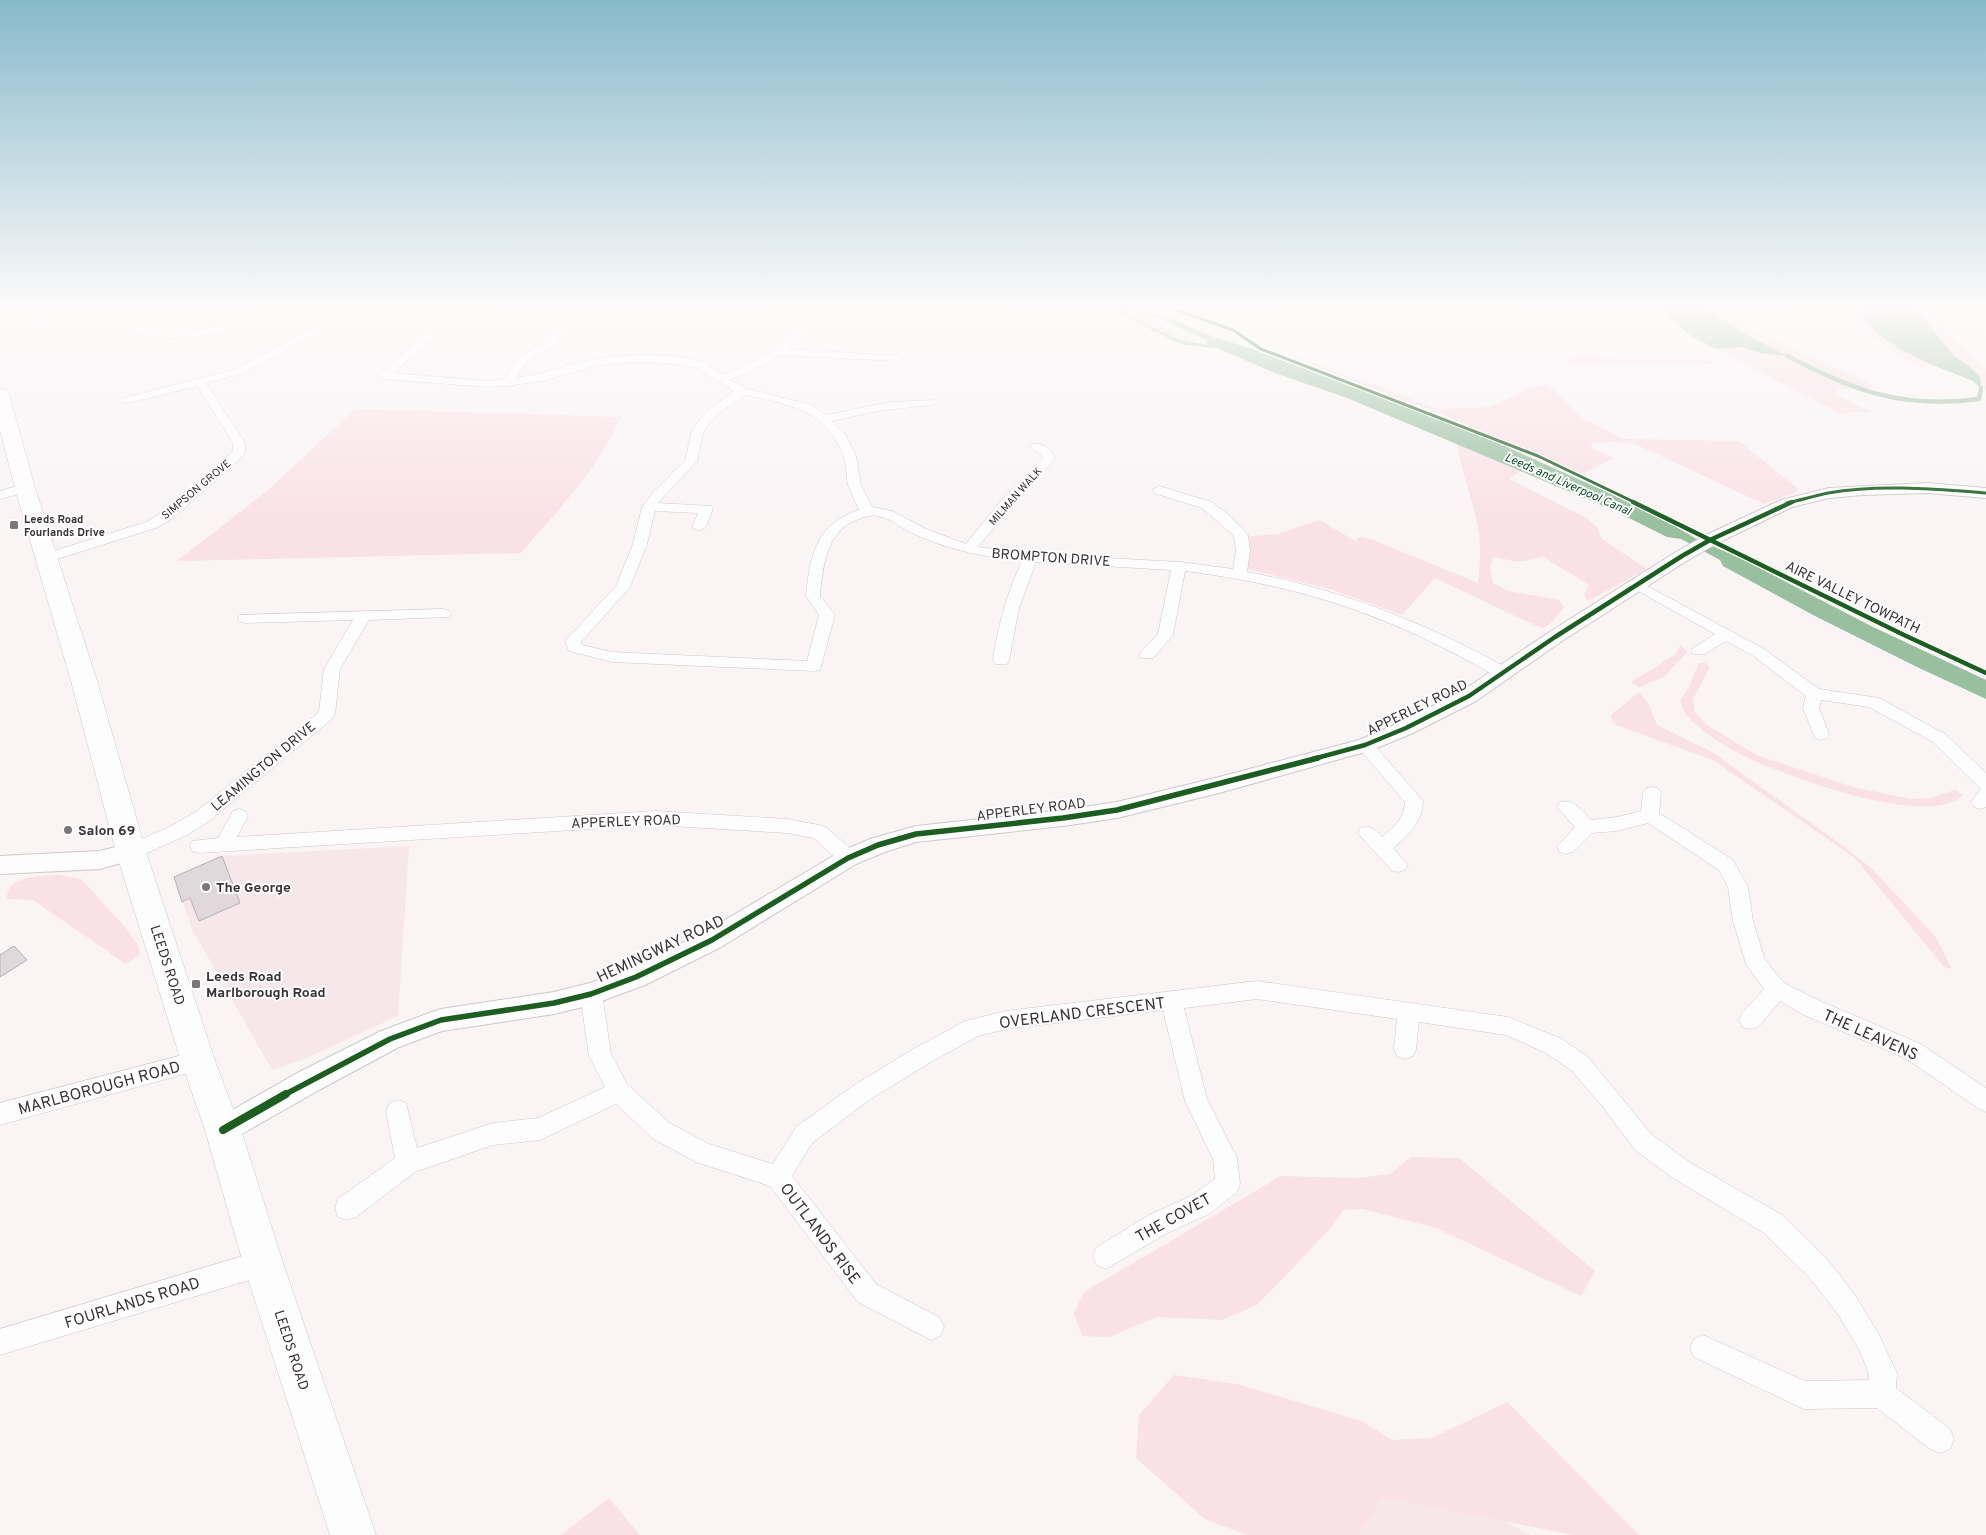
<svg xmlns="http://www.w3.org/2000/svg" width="1986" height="1535" font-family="Overpass,sans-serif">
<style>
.built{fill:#f7e6ea}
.green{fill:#f9e1e7}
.water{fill:#98c09f;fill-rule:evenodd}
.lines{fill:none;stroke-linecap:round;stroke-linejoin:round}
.stream{stroke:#98c09f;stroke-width:4.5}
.building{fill:#e0d8da;stroke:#b7b0b1}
.minor-casing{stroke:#cec7c8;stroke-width:1}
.tertiary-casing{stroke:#cec7c8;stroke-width:2}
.primary-casing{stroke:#cec7c8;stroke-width:1}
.minor{fill:#fefdfe;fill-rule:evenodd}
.tertiary{fill:#fefdfe;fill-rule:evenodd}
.primary{fill:#fefdfe;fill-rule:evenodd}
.cycleway-far3-casing{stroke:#fff;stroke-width:5}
.cycleway-far2-casing{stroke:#fff;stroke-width:7}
.cycleway-far1-casing{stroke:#fff;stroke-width:9}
.cycleway-casing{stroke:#fff;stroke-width:11}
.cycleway-far3{stroke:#1b5e20;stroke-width:3}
.cycleway-far2{stroke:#1b5e20;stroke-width:4.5}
.cycleway-far1{stroke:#1b5e20;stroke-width:5.5}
.cycleway{stroke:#1b5e20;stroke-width:8}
.poi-dot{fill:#7e7678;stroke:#fff;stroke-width:2}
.labels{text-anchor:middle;stroke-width:4;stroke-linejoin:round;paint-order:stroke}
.far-street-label{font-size:11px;fill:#3b3234;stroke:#fff}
.far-poi-label{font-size:11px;font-weight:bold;fill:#3b3234;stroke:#fff;text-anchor:start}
.far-water-label{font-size:12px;font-style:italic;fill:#044d1f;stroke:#fff}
.street-label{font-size:14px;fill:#3b3234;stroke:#fff}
.poi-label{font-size:14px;font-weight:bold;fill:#3b3234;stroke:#fff;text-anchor:start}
.near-street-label{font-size:16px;fill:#3b3234;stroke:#fff}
</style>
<rect width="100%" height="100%" fill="#faf4f5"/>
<!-- built -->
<g class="built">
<path d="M409,846L398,1016L302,1060L272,1070L192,929L174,877L222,856Z"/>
<path d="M1383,1498L1506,1522L1531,1535H1358Z"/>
</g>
<!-- green -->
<g class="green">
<path d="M1844,307H1855L1878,334L1903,351L1935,366H1916L1865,332Z"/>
<path d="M1914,307H1931L1937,321L1986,369V390L1981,388L1980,377L1971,368L1954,356Z"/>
<path d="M1128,309L1136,312L1134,314C1147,316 1155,321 1165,325L1163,327L1172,329L1196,339V341L1198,343L1181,340L1133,317L1128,314Z"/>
<path d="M1731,324C1760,329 1773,339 1798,351C1823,362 1848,373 1872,385V388L1839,389L1836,394L1871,412L1839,413L1716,349L1743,347L1760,353L1785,355Z"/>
<path d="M1295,356L1438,409L1491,407L1530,388L1545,385L1555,390L1580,417L1624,439L1739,441L1798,489L1796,492L1764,504L1635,444L1616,442L1592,443L1591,448L1614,458L1584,474L1440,414L1294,358Z"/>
<path d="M1575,356L1635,360L1703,359L1714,364L1567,365L1566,361Z"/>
<path d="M355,409L621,417C598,469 558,510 521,553L177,561L267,491Z"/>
<path d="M1457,443L1521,471L1509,479L1588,519L1597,528L1602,539L1647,569L1588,601L1584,595L1589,585L1542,556C1532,560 1520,563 1509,560C1502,559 1500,557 1493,558L1490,567L1493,583L1508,591L1559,600L1564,607L1552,622L1543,629L1435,578L1402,615L1333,590L1247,569L1245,537L1278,534L1319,520L1357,542L1356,539L1360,537L1371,539L1478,583C1480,566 1481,550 1479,533C1474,503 1462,474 1457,443Z"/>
<path d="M1680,646L1688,651L1664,677L1639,687L1631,682L1675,655Z"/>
<path d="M1699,663H1706L1710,667L1693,699L1694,711L1707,725L1756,755L1853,787L1911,799L1930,798L1955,790L1963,795C1930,829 1794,778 1755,761C1732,751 1705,735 1688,717C1684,713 1682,705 1680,700L1688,689Z"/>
<path d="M1639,692L1648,703L1657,725L1712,752L1846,848L1871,868L1936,937L1952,969L1944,967L1855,858L1713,760L1613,724L1611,715Z"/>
<path d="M60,875L81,879L125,927L138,945L140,955L126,964L33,900L7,899C7,874 43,876 60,875Z"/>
<path d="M1411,1157L1459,1158L1595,1271L1581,1296L1436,1228L1363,1209L1343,1210L1330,1229L1257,1305L1222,1320L1156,1317L1110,1337L1082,1336L1074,1313L1084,1292L1281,1176L1358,1178L1390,1174Z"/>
<path d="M1174,1375L1237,1384L1361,1421L1393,1440L1432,1438L1507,1402L1639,1535H1574L1383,1498L1358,1535H1247L1205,1519L1136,1458L1139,1415Z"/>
<path d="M609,1498L640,1535H561Z"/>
</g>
<!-- water -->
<g class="water">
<path d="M1107,307H1143L1214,337L1249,348L1451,424L1507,447L1609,493L1678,528L1700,541L1738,557L1871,626L1986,680V699L1917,667L1813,615L1723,566L1720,560L1681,539L1667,537L1613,510L1347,398L1275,373L1217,348L1185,345L1174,341ZM1128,308H1134L1207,340L1205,341L1209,345L1180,340L1128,315Z"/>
<path d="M1659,307H1704L1740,331L1787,356L1760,353L1743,347L1716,349L1688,334Z"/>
<path d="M1855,307H1914L1954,356L1971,368L1980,377L1981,388L1973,381L1935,366L1903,351L1878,334Z"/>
</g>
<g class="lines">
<!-- stream -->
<path class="stream" d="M1787,356C1854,391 1902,409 1979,399L1981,388"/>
</g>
<!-- building -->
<g class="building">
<path d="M222,856L240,903L199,921L190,898L182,902L174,877Z"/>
<path d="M14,946L27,960L0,977V955Z"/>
</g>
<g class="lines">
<defs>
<g id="minor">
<path d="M30,307H42L21,323L151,307H180L175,310L140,314L143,328C166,339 199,329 223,326L228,329C220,336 166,340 153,338C146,337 141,335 134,332L130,316L2,330L1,328L2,326Z"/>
<path d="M678,307L810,312L815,315L806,330L788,349L901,356L902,358L901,360L897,361L780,355L752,371L729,380L747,389L809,404L826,415L890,402L935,400L937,402L935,404L931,405L877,411L832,421L845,434L856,456L861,485L872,507L892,511L924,528L966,544L1003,498L1043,458L1042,456L1030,447L1032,444C1041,442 1053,449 1055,459L1013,504L978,547L1032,554L1180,562L1233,569L1236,551L1234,536L1202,508L1154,493L1152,490L1159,486L1212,502L1229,515L1248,535L1250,551L1247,572C1340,589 1426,623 1509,669L1511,673L1509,677L1503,678L1497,677C1394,617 1304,586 1185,571L1173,635L1153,658H1141L1139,654L1158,634L1171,570L1036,562L1019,608L1009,660L1007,664H995L993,660C998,625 1007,593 1022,561C993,558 965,553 936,543C927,539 917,536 908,531C899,526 891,519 881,517C873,514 866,516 859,519C826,530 823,566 820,596L835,615L820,670L814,671L612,662L569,651L565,641L568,638L616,586L633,544L642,507L653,492L685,461L691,434L697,423L708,410L734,391L697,368L669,363L628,362L599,365L542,381L507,386L487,387L384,379L378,376L428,331H436L437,333L436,335L393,373L487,381L503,380L517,359L548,340L562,316L578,310ZM677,313L803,318C785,348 754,364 722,375C716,371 709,365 703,362C676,353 626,354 598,359C571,363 545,374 516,378L525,363L556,344L570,320L580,316ZM745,395C788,405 824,408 843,454C847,464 846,475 848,485C851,493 856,502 859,510C816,524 810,555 806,596L819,615L807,661L612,652L582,645L581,642L630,587L647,544L655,511L698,513L692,527L699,531L706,527L713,509L711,506L658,503L697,461L703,434L708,424L723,410Z"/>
<path d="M314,327L319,330L318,332L244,373L206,383L245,443V452L236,463L173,518L156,528L51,561H41L39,558L41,555L146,522L163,512L233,451V443L197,386L128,403L124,402L122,400L124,398L236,369Z"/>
<path d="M25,484L30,485L32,488L30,491L0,499V491Z"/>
<path d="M1638,581L1764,649L1819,689L1879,698L1945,734L1986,773V807L1980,809L1974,807L1971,802L1981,789L1933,742L1869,707L1821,700L1819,708L1829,734L1827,738L1821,740L1815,738L1803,708L1806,696L1752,655L1726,641L1705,654H1693L1691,651L1693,648L1715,634L1633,588L1631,585L1633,582Z"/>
<path d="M444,609L449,611L452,614L449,617L369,620L340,669L335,714L333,718L209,821L187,835L138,857L131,859L124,857L122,852L124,847L173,825L197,811L319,712L324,669L353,620L245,623L240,621L237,618L240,615Z"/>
<path d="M1365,739L1371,741L1423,801C1422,822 1409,835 1393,848L1408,865L1405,870L1398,872L1391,870L1358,833L1360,828C1371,825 1375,829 1382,837C1394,827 1404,819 1405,802L1356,745L1359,741Z"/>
<path d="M1652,787L1658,788L1661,793L1659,813L1733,860L1748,887L1753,921L1765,960L1784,983L1820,1001L1921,1044L1986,1088V1112L1978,1108L1905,1058L1804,1015L1780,1001L1758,1027L1750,1029L1742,1027L1739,1020L1742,1013L1764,989L1746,964L1733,921L1728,887L1719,870L1648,823L1617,831L1592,833L1573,852L1566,854L1559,852L1557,847L1575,827L1557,807L1560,802C1573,798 1582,811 1591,820L1617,817L1641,811L1643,793L1646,788Z"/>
<path d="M239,809L245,811L248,816L237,837L655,811L787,819L819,825L826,827L855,853L857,858L855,863L848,865L841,863L814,838L787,833L655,825L199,853L192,851L190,846L192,841L218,838L233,811Z"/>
<path d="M1257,981L1508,1017L1562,1039L1588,1057L1651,1134L1689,1162L1782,1215L1827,1259L1855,1295L1878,1333L1897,1373L1896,1388L1950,1429L1954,1439L1950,1449L1940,1453L1930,1449L1877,1408L1804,1409L1694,1357L1690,1348L1694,1339L1703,1335L1805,1381L1869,1380V1374L1860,1351L1837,1313L1809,1277L1764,1233L1673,1178L1635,1150L1603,1107L1572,1071L1546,1053L1506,1035L1419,1022L1416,1049L1413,1056L1405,1059L1397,1056L1394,1049L1397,1019L1257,999L1184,1008L1207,1099L1237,1158L1240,1184L1237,1192L1209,1214L1167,1233L1106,1269L1097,1265L1093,1256L1097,1247L1149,1215L1191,1196L1215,1179L1213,1159L1185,1101L1163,1010L1006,1029L978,1036L931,1062L869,1100L812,1143L792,1176L876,1284L940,1318L944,1327L940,1336L931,1340L858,1302L770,1186L696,1162L652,1138L616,1104L540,1140L493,1145L415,1172L356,1217L347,1220L338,1217L335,1208L338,1199L395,1158L386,1111L390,1103L398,1100L406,1103L417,1148L493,1123L538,1118L605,1087L589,1056L580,994L584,988L591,985L598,988L602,994L611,1054L627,1084L668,1122L709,1144L773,1164L796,1127L853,1086L915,1048L965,1021L1006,1011Z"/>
<path d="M198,1051L206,1054L209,1061L206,1068L0,1125V1103Z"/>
<path d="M263,1250L272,1254L276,1263L272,1272L263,1276L0,1355V1329Z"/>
</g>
<g id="tertiary">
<path d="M1927,483L1986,488V498L1927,493L1862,495L1829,498L1792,507L1716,544L1688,560L1562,641L1476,701L1413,733L1372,750L1219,793L1117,818L1063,826L916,842L885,852L856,864L721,947L645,985L591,1005L554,1014L442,1031L399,1047L319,1090L233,1139L223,1143L213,1139L209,1130L213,1121L299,1072L381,1031L432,1012L441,1009L554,992L590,983L627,969L703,933L840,852L870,839L916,826L1063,810L1117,802L1219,777L1359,740L1399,723L1462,691L1548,633L1676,552L1704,536L1781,500L1829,488Z"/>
<path d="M131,843L139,846L142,852L139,858L100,869L0,874V856L100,851Z"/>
</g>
<path id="primary" d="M0,389L6,390L9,394L35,488L97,681L146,852L215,1061L241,1130L283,1263L376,1535H330L243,1263L205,1130L181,1061L116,852L71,681L15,488L0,430Z"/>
</defs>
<!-- minor casing -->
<use href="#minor" class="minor-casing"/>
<!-- tertiary casing -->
<use href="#tertiary" class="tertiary-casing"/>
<!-- primary casing -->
<use href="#primary" class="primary-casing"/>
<!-- minor -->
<use href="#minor" class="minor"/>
<!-- tertiary -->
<use href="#tertiary" class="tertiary"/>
<!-- primary -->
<use href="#primary" class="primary"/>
<defs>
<g id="cycleway-far3">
<path d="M1168,307L1233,330L1261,349L1538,456L1636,503"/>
<path d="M1787,503C1801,500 1814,496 1828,493C1880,484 1934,489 1986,493"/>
</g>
<g id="cycleway-far2">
<path d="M1633,502L1904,635L1986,673"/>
<path d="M1313,759L1365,745L1406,728L1469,696L1555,637L1682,556L1710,540L1792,502"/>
</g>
<path id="cycleway-far1" d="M284,1095L390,1039L441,1020L554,1003L591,994L636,977L712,940L848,858L878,845L916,834L1063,818L1117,810L1318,758"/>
<path id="cycleway" d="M223,1130L286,1094"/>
</defs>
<!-- cycleway-far3 casing -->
<use href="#cycleway-far3" class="cycleway-far3-casing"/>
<!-- cycleway-far2 casing -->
<use href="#cycleway-far2" class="cycleway-far2-casing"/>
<!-- cycleway-far1 casing -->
<use href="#cycleway-far1" class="cycleway-far1-casing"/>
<!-- cycleway casing -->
<use href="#cycleway" class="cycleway-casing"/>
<!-- cycleway-far3 -->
<use href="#cycleway-far3" class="cycleway-far3"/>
<!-- cycleway-far2 -->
<use href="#cycleway-far2" class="cycleway-far2"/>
<!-- cycleway-far1 -->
<use href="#cycleway-far1" class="cycleway-far1"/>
<!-- cycleway -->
<use href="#cycleway" class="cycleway"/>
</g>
<!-- sky -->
<linearGradient id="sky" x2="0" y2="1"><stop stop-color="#88b9cb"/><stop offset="0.59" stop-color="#fdfafa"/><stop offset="1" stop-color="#fdfafa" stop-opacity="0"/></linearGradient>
<rect width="1986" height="522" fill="url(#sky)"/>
<!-- markers -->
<g class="poi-dot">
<rect x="9" y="520" width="10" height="10" rx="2.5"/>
<circle cx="68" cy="830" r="5"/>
<circle cx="206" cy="887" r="5"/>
<rect x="191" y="979" width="10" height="10" rx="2.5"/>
</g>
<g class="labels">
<!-- far-street labels -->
<g class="far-street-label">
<text transform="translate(196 489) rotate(-40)" y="4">SIMPSON GROVE</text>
<text transform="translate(1015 496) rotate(-48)" y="4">MILMAN WALK</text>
</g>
<!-- far-poi labels -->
<g class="far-poi-label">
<text x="24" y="523">Leeds Road<tspan x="24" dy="13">Fourlands Drive</tspan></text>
</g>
<!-- far-water labels -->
<g class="far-water-label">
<text transform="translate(1568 484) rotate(24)" y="4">Leeds and Liverpool Canal</text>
</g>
<!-- street labels -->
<g class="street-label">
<text transform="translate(1051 557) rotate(4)" y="5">BROMPTON DRIVE</text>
<text transform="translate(1853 597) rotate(26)" y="5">AIRE VALLEY TOWPATH</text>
<text transform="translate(1417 707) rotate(-26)" y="5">APPERLEY ROAD</text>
<text transform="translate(263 766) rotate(-40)" y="5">LEAMINGTON DRIVE</text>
<text transform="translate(1031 809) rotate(-7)" y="5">APPERLEY ROAD</text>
<text transform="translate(626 821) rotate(-2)" y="5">APPERLEY ROAD</text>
<text transform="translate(168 965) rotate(72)" y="5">LEEDS ROAD</text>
<text transform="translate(292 1350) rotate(72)" y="5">LEEDS ROAD</text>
</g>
<!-- poi labels -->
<g class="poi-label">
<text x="78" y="835">Salon 69</text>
<text x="216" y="892">The George</text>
<text x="206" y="981">Leeds Road<tspan x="206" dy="16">Marlborough Road</tspan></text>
</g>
<!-- near-street labels -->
<g class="near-street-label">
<text transform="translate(660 948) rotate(-25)" y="6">HEMINGWAY ROAD</text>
<text transform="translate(1082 1012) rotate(-7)" y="6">OVERLAND CRESCENT</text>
<text transform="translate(1871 1034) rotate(24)" y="6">THE LEAVENS</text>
<text transform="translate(99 1087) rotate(-15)" y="6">MARLBOROUGH ROAD</text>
<text transform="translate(1173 1217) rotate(-29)" y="6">THE COVET</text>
<text transform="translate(821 1233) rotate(53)" y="6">OUTLANDS RISE</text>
<text transform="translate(132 1302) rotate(-17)" y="6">FOURLANDS ROAD</text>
</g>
</g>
</svg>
